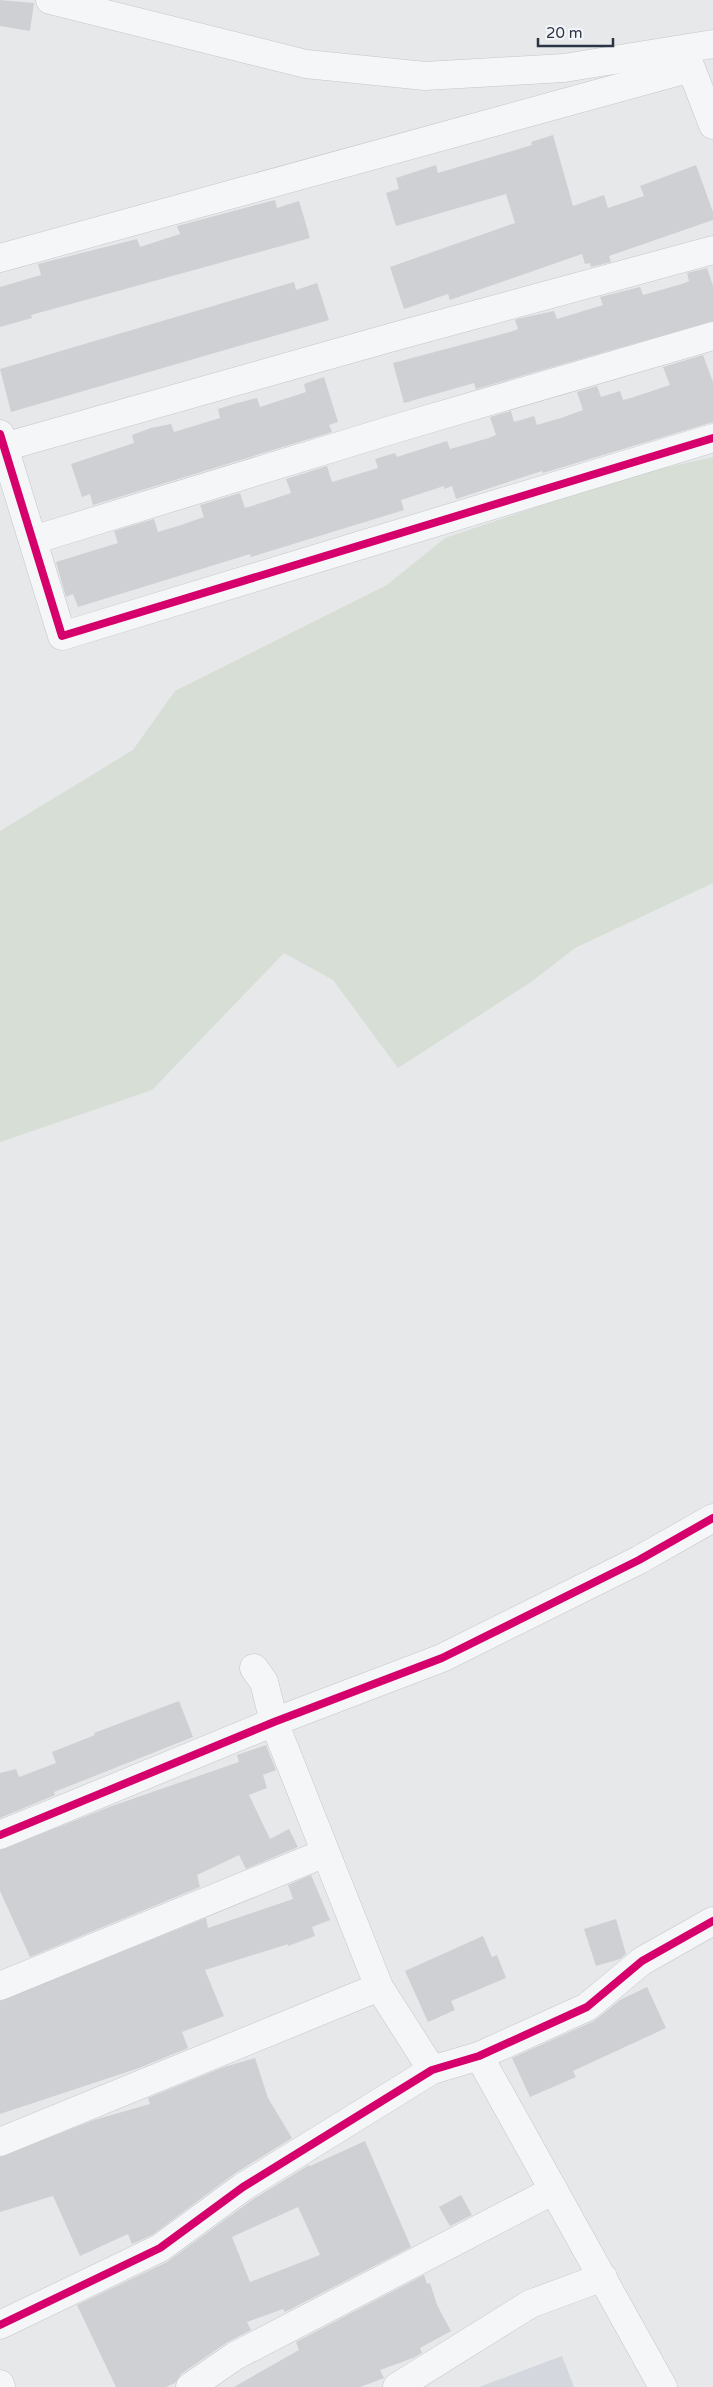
<svg xmlns="http://www.w3.org/2000/svg" width="713" height="2387" font-family="'Varela Round',sans-serif">
<style>
.built{fill:#d4d7dd}
.green{fill:#d6ded6}
.building{fill:#ced0d3;fill-rule:evenodd}
.lines{fill:none;stroke-linecap:round;stroke-linejoin:round}
.minor-casing{stroke:#c4c6c8;stroke-width:29}
.minor{stroke:#f5f6f7;stroke-width:28}
.cycleway-casing{stroke:#f4f6f9;stroke-width:11}
.cycleway{stroke:#d6006c;stroke-width:8}
</style>
<rect width="100%" height="100%" fill="#e6e8ea"/>
<!-- built -->
<path class="built" d="M562,2356L574,2387H479Z"/>
<!-- green -->
<path class="green" d="M713,457V883L575,948L531,982L398,1068L333,980L284,953L152,1090L0,1142V831L133,750L175,691L387,585L445,538L628,476Z"/>
<!-- building -->
<g class="building">
<path d="M0,0L34,3L30,31L0,26Z"/>
<path d="M553,135L573,206L604,195L608,208L644,196L640,186L696,165L713,212V220L609,256L611,262L591,267L590,263L585,264L582,254L450,300L448,294L404,309L390,267L515,223L506,194L396,226L386,193L399,189L396,178L436,165L438,173L532,145L531,142Z"/>
<path d="M275,200L277,208L299,201L310,238L31,315L32,318L0,327V287L41,275L38,264L137,239L140,247L180,234L177,226Z"/>
<path d="M707,268L713,286V321L476,389L474,383L404,403L393,363L510,332L518,329L515,320L517,319L554,311L557,319L603,305L600,297L640,287L643,295L682,284L689,281L687,273Z"/>
<path d="M294,282L296,290L317,283L329,320L11,412L0,369Z"/>
<path d="M703,355L713,382V422L543,473L542,471L456,499L452,486L444,489V486L401,500L404,510L251,557L250,554L78,607L73,594L66,597L56,562L118,543L114,531L154,519L158,532L181,525L204,517L200,505L240,493L245,508L252,506L291,493L286,479L327,466L332,482L378,468L375,459L395,453L397,457L447,441L450,449L489,438L496,435L490,417L511,411L514,422L534,416L537,425L561,418L583,410L577,392L597,386L601,397L620,391L623,400L631,398L670,385L663,367Z"/>
<path d="M324,377L338,422L329,425L332,432L93,505L90,494L82,497L71,464L134,443L132,435L151,428L171,424L174,432L220,418L218,409L237,403L257,398L260,407L306,392L304,384Z"/>
<path d="M179,1701L193,1737L54,1792L55,1795L0,1818V1773L16,1769L19,1777L56,1763L52,1752L95,1735L94,1733Z"/>
<path d="M266,1745L276,1770L263,1775L267,1788L249,1795L270,1839L289,1829L298,1847L246,1869L239,1855L197,1875L200,1887L30,1957L0,1891V1850L112,1806L239,1762L237,1755Z"/>
<path d="M311,1875L330,1920L312,1927L315,1936L288,1946V1944L205,1970L224,2016L182,2032L188,2048L139,2068L0,2114V2001L206,1918L208,1928L293,1899L288,1885Z"/>
<path d="M616,1919L626,1954L620,1959L596,1966L584,1929Z"/>
<path d="M483,1936L492,1957L497,1955L506,1978L451,2001L455,2010L428,2022L405,1971Z"/>
<path d="M647,1987L666,2028L573,2071L576,2077L530,2097L512,2058L594,2021L620,2000Z"/>
<path d="M255,2058L268,2098L292,2138L234,2174L152,2235L132,2244L128,2234L80,2256L53,2196L0,2212V2157L94,2120L150,2104L148,2098L224,2067Z"/>
<path d="M365,2141L411,2247L285,2312L283,2309L247,2322L251,2330L226,2343L181,2374L175,2383L166,2387H116L77,2305L167,2262L252,2200L309,2165L310,2166ZM298,2207L320,2255L250,2282L232,2237Z"/>
<path d="M461,2195L472,2215L450,2226L439,2207Z"/>
<path d="M424,2275L427,2284L430,2283L437,2305L451,2331L420,2348L422,2353L413,2358L380,2370L384,2378L360,2387H234L299,2350L296,2342Z"/>
</g>
<g class="lines">
<defs>
<g id="minor">
<path d="M50,0L306,64L425,76L564,68L713,44"/>
<path d="M0,258L691,68L713,125"/>
<path d="M0,434L62,636L713,438"/>
<path d="M4,447L393,337L713,250"/>
<path d="M33,540L401,427L713,336"/>
<path d="M254,1668L264,1682L274,1722L379,1987L432,2070"/>
<path d="M0,1835L274,1722L442,1658L639,1560L713,1518"/>
<path d="M0,1986L325,1853"/>
<path d="M479,2056L663,2387"/>
<path d="M0,2142L379,1987"/>
<path d="M0,2325L160,2248L243,2187L432,2070L479,2056L587,2007L642,1961L713,1921"/>
<path d="M0,2384L1,2387"/>
<path d="M190,2387L235,2356L554,2190"/>
<path d="M397,2387L530,2304L603,2277"/>
</g>
</defs>
<!-- minor casing -->
<use href="#minor" class="minor-casing"/>
<!-- minor -->
<use href="#minor" class="minor"/>
<defs>
<g id="cycleway">
<path d="M0,434L62,636L713,438"/>
<path d="M0,1835L274,1722L442,1658L639,1560L713,1518"/>
<path d="M0,2325L160,2248L243,2187L432,2070L479,2056L587,2007L642,1961L713,1921"/>
</g>
</defs>
<!-- cycleway casing -->
<use href="#cycleway" class="cycleway-casing"/>
<!-- cycleway -->
<use href="#cycleway" class="cycleway"/>
</g>
<!-- scale -->
<path d="M538 38v8h75v-8" fill="none" stroke="#2b3445" stroke-width="2.5"/>
<text x="546" y="38" font-size="15" fill="#2b3445" stroke="#f4f6f9" stroke-width="4" paint-order="stroke">20 m</text>
</svg>
